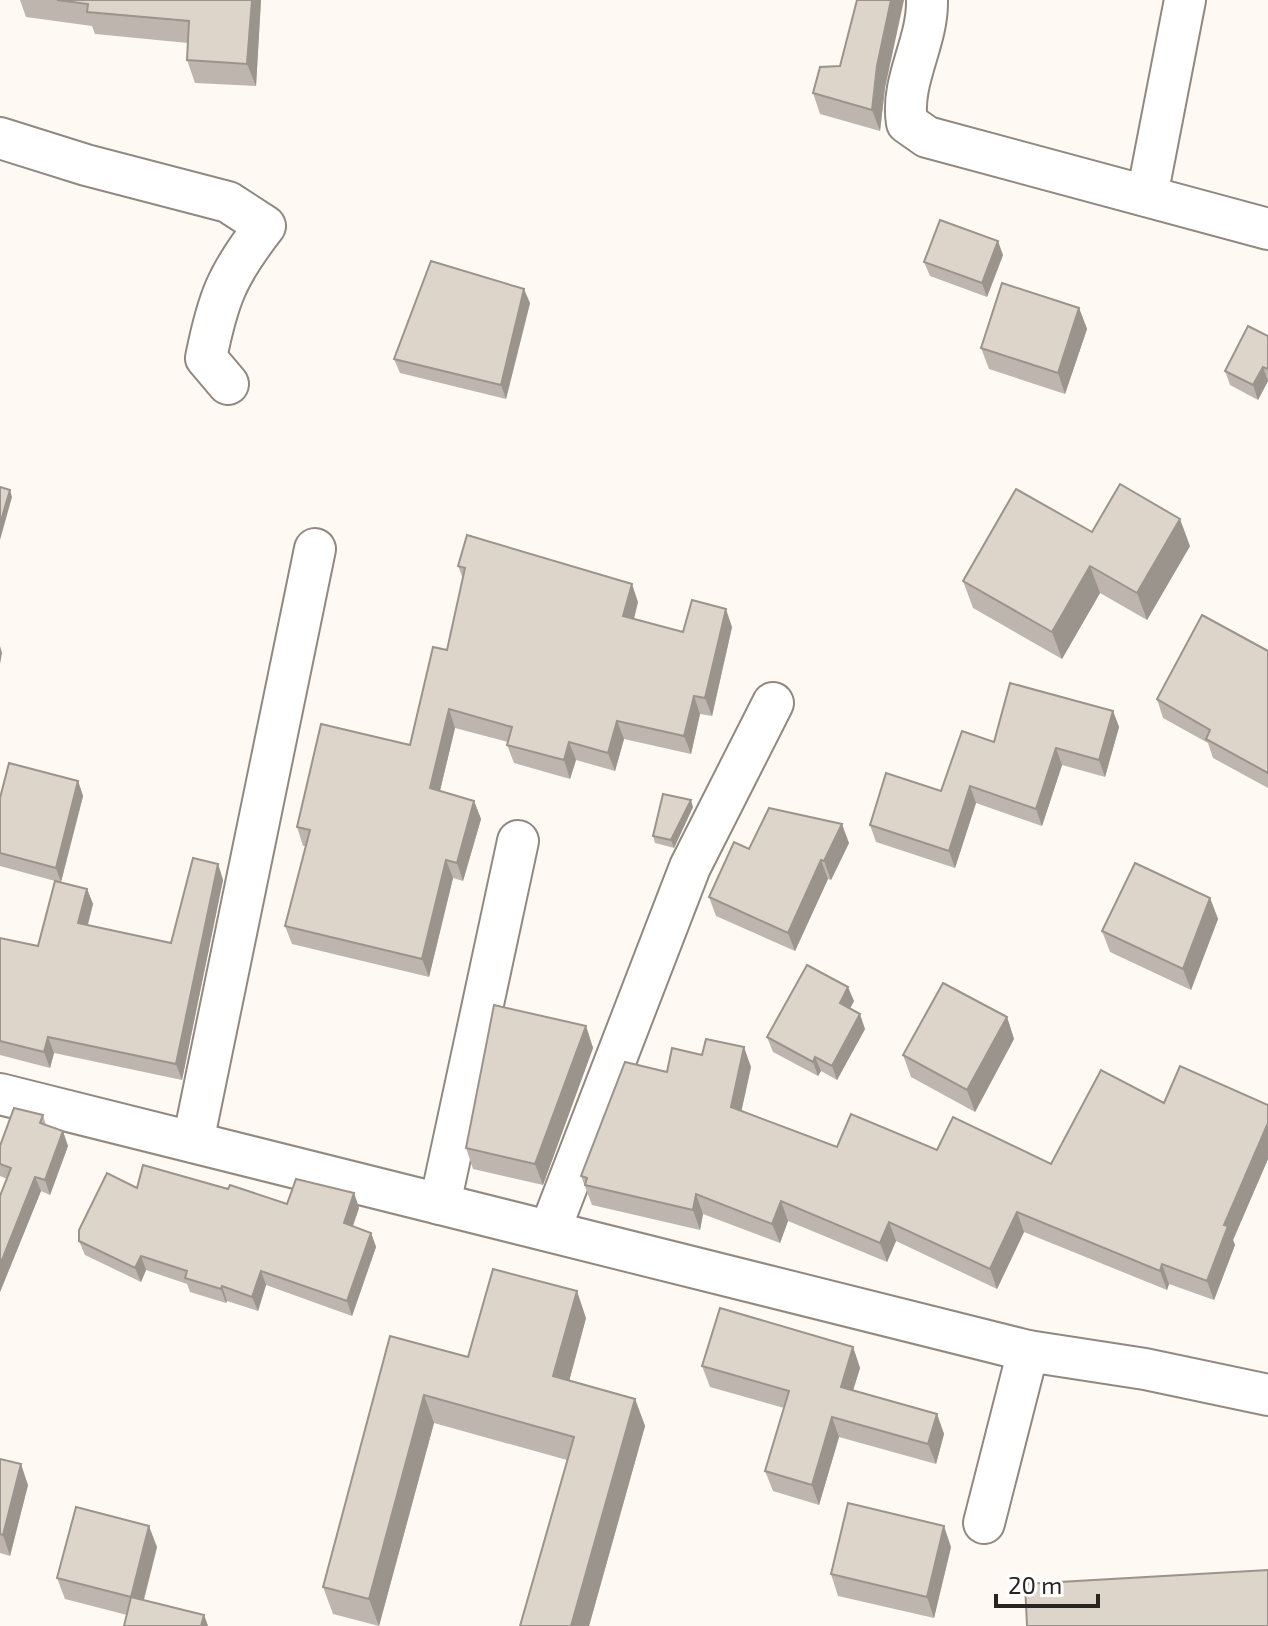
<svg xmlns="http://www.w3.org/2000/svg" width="1268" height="1626" font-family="'Exo 2',sans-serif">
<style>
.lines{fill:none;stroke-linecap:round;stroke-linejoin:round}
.minor-casing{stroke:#918980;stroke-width:44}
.minor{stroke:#fff;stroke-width:40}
.wall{fill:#beb6ae}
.shaded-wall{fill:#9b948d}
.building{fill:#ddd4ca;stroke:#9b948d;stroke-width:2}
</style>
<rect width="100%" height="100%" fill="#fff9f3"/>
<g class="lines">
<defs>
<g id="minor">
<path d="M927,0C928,43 900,81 907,123L927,137L1268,229"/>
<path d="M0,138L86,165L228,202L265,226C227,275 218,298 206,358L228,384"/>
<path d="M1147,196L1185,0"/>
<path d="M0,1094L1028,1351L1145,1369L1268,1395"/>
<path d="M193,1142L315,549"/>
<path d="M440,1204L518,841"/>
<path d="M550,1230L690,867L773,703"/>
<path d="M984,1523L1028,1351"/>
</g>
</defs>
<!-- minor casing -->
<use href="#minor" class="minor-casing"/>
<!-- minor -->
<use href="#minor" class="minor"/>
</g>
<!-- wall -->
<g class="wall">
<path d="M20,0H261L256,86L195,83L187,60L188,43L95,34L92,26L26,17Z"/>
<path d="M885,88L880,131L820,114L813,93Z"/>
<path d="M1003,255L987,297L930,276L924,262Z"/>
<path d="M530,303L506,399L400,373L394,359Z"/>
<path d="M1079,308L1087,329L1065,394L989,369L981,348Z"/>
<path d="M1268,336V381L1258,400L1230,385L1225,371Z"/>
<path d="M1092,532L1190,546L1147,620L1100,593L1062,659L973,608L963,581Z"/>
<path d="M458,566L638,602L634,619L683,632L732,627L712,716L700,714L691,754L624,739L615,771L576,760L570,779L514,763L507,745L508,742L455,728L440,791L474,801L481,819L463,881L453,878L429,977L292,944L285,926L306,846H303L297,827L410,745L447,650L463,579Z"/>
<path d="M1268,651V788L1213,758L1208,743L1163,718L1157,699Z"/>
<path d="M1113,711L1119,727L1105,777L1062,765L1042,826L976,803L955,868L876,842L870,825L941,791L994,742Z"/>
<path d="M78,781L83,796L61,882L87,889L93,904L88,925L171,943L218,864L223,880L182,1080L54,1053L50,1068L0,1055V938L38,946L55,881L0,866V798Z"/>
<path d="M693,807L674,848L655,843L653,836Z"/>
<path d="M849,843L831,880L828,879L795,951L716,916L709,897L749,849Z"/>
<path d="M1210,898L1218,919L1191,990L1110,952L1102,931Z"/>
<path d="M854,1001L850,1009L865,1029L837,1080L821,1071L818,1076L773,1052L767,1037Z"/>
<path d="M1007,1017L1014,1039L975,1112L911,1077L903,1055Z"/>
<path d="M586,1026L593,1048L543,1185L473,1169L466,1148Z"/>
<path d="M751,1067L741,1111L837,1147L937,1150L1051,1164L1164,1103L1268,1105V1159L1233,1240L1235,1245L1214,1300L1169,1284L1167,1290L1024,1232L997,1289L896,1241L887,1262L788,1221L780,1243L703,1214L700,1230L592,1205L581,1176L667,1072Z"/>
<path d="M43,1115L46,1125L68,1146L50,1195L41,1191L0,1292V1196L7,1179L0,1176V1146Z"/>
<path d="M137,1188L228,1189L287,1204L354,1193L359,1208L353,1226L371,1233L376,1247L352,1316L266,1285L258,1311L227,1301L226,1303L190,1292L187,1284L146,1270L141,1282L85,1255L79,1241Z"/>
<path d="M586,1318L569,1381L635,1399L645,1426L589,1626H520L567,1460L434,1423L379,1626L333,1614L323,1587L390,1336L468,1357Z"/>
<path d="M853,1347L860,1368L853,1390L937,1414L944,1434L936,1464L839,1437L819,1505L773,1491L765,1471L784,1408L710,1387L702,1366Z"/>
<path d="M0,1459L28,1485L10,1556L0,1553Z"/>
<path d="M157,1547L144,1600L204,1615L208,1626H124L127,1615L65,1599L57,1578Z"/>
<path d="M951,1547L934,1618L838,1596L831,1574Z"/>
</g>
<!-- shaded-wall -->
<g class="shaded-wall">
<path d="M252,0H261L256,86L247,64Z"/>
<path d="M891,0H904L885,88L880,131L872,110L877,66Z"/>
<path d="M998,241L1003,255L987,297L982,283Z"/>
<path d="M524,289L530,303L506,399L501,385Z"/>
<path d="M1079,308L1087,329L1065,394L1058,373Z"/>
<path d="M1263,367L1268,381L1258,400L1253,385Z"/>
<path d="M10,490L12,497L0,540V524Z"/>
<path d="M1180,519L1190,546L1147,620L1137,593Z"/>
<path d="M1090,566L1100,593L1062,659L1052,632Z"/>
<path d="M632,584L638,602L630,634L623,616Z"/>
<path d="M726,609L732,627L712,716L705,698Z"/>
<path d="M0,646L2,653L0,664Z"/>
<path d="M694,696L700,714L691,754L684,736Z"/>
<path d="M449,709L455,728L436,807L430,788Z"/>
<path d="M1113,711L1119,727L1105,777L1099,760Z"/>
<path d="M617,721L624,739L615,771L608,753Z"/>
<path d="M569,742L576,760L570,779L564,760Z"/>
<path d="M1056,748L1062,765L1042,826L1036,809Z"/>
<path d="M78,781L83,796L61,882L56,868Z"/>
<path d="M970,786L976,803L955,868L949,851Z"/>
<path d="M691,800L693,807L674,848L671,840Z"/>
<path d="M474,801L481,819L463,881L457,863Z"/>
<path d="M842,824L849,843L831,880L824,861Z"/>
<path d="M446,860L453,878L429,977L422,959Z"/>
<path d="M821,860L828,879L795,951L788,933Z"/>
<path d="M218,864L223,880L182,1080L176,1064Z"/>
<path d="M87,889L93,904L84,938L78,923Z"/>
<path d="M1210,898L1218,919L1191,990L1183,969Z"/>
<path d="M848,987L854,1001L845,1017L840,1003Z"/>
<path d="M860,1014L865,1029L837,1080L832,1066Z"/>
<path d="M1007,1017L1014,1039L975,1112L967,1090Z"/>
<path d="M586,1026L593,1048L543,1185L535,1164Z"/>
<path d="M48,1037L54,1053L50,1068L44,1052Z"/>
<path d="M744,1047L751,1067L738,1127L731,1107Z"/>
<path d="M815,1057L821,1071L818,1076L813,1062Z"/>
<path d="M1268,1123V1159L1233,1240L1235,1245L1214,1300L1207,1281L1224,1225Z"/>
<path d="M63,1131L68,1146L50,1195L45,1180Z"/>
<path d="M35,1177L41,1191L0,1292V1265Z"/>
<path d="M354,1193L359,1208L349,1237L344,1223Z"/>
<path d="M696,1194L703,1214L700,1230L693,1210Z"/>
<path d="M781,1201L788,1221L780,1243L772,1224Z"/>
<path d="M1017,1212L1024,1232L997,1289L990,1269Z"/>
<path d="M889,1222L896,1241L887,1262L880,1243Z"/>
<path d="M371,1233L376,1247L352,1316L347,1301Z"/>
<path d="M141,1256L146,1270L141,1282L135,1268Z"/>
<path d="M1162,1264L1169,1284L1167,1290L1160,1271Z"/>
<path d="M261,1271L266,1285L258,1311L252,1297Z"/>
<path d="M222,1286L227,1301L226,1303L221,1289Z"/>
<path d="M577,1291L586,1318L563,1404L553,1376Z"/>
<path d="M853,1347L860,1368L848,1407L841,1387Z"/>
<path d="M424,1395L434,1423L379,1626L369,1599Z"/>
<path d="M635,1399L645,1426L589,1626H571Z"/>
<path d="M937,1414L944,1434L936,1464L928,1444Z"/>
<path d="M832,1417L839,1437L819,1505L812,1485Z"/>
<path d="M21,1464L28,1485L10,1556L3,1535Z"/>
<path d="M149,1526L157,1547L139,1618L131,1597Z"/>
<path d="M944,1526L951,1547L934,1618L927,1597Z"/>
<path d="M204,1615L208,1626H201Z"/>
</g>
<!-- building -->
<g class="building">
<path d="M57,0H252L247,64L187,60L189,21L87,12L88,4Z"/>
<path d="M857,0H891L877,66L872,110L813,93L820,67L840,66Z"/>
<path d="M940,220L998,241L982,283L924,262Z"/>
<path d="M431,261L524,289L501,385L394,359Z"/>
<path d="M1002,283L1079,308L1058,373L981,348Z"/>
<path d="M1248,326L1268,336V369L1263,367L1253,385L1225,371Z"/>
<path d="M1120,484L1180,519L1137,593L1090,566L1052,632L963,581L1016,489L1092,532Z"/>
<path d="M0,487L10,490L0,524Z"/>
<path d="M467,535L632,584L623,616L683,632L692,600L726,609L705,698L694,696L684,736L617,721L608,753L569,742L564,760L507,745L512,727L449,709L430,788L474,801L457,863L446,860L422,959L285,926L310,830L297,827L321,724L410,745L433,647L447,650L465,568L458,566Z"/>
<path d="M1202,615L1268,651V773L1206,739L1210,730L1157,699Z"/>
<path d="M1010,683L1113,711L1099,760L1056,748L1036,809L970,786L949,851L870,825L886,773L941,791L962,731L994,742Z"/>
<path d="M9,763L78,781L56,868L0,853V798Z"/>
<path d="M663,794L691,800L671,840L653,836Z"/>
<path d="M769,808L842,824L824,861L821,860L788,933L709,897L734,842L749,849Z"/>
<path d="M193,858L218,864L176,1064L48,1037L44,1052L0,1041V938L38,946L55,881L87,889L78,923L171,943Z"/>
<path d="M1135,863L1210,898L1183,969L1102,931Z"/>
<path d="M807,965L848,987L840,1003L860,1014L832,1066L815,1057L813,1062L767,1037Z"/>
<path d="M943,983L1007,1017L967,1090L903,1055Z"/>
<path d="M494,1005L586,1026L535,1164L466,1148Z"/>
<path d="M706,1039L744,1047L731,1107L837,1147L851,1114L937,1150L953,1117L1051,1164L1101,1070L1164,1103L1180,1066L1268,1105V1123L1224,1225L1228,1226L1207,1281L1162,1264L1160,1271L1017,1212L990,1269L889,1222L880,1243L781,1201L772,1224L696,1194L693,1210L585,1185L587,1178L581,1176L625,1062L667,1072L672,1048L702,1055Z"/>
<path d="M14,1108L43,1115L40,1123L63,1131L45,1180L35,1177L0,1265V1196L11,1168L0,1164V1146Z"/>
<path d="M143,1165L228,1189L230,1185L287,1204L296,1179L354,1193L344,1223L371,1233L347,1301L261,1271L252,1297L222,1286L221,1289L185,1278L187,1271L141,1256L135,1268L79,1241V1230L107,1173L137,1188Z"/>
<path d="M493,1269L577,1291L553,1376L635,1399L571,1626H520L574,1437L424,1395L369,1599L323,1587L390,1336L468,1357Z"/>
<path d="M720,1308L853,1347L841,1387L937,1414L928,1444L832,1417L812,1485L765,1471L789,1391L702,1366Z"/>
<path d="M0,1459L21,1464L3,1535L0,1534Z"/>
<path d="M848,1503L944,1526L927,1597L831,1574Z"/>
<path d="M76,1507L149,1526L131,1597L57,1578Z"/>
<path d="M1268,1570V1626H1027L1025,1584Z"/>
<path d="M131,1597L204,1615L201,1626H124Z"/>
</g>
<!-- scale -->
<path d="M996 1594v12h102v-12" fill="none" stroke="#282521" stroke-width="4"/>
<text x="1008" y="1594" font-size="24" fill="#282521" stroke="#ffffff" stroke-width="6" paint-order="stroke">20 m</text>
</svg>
